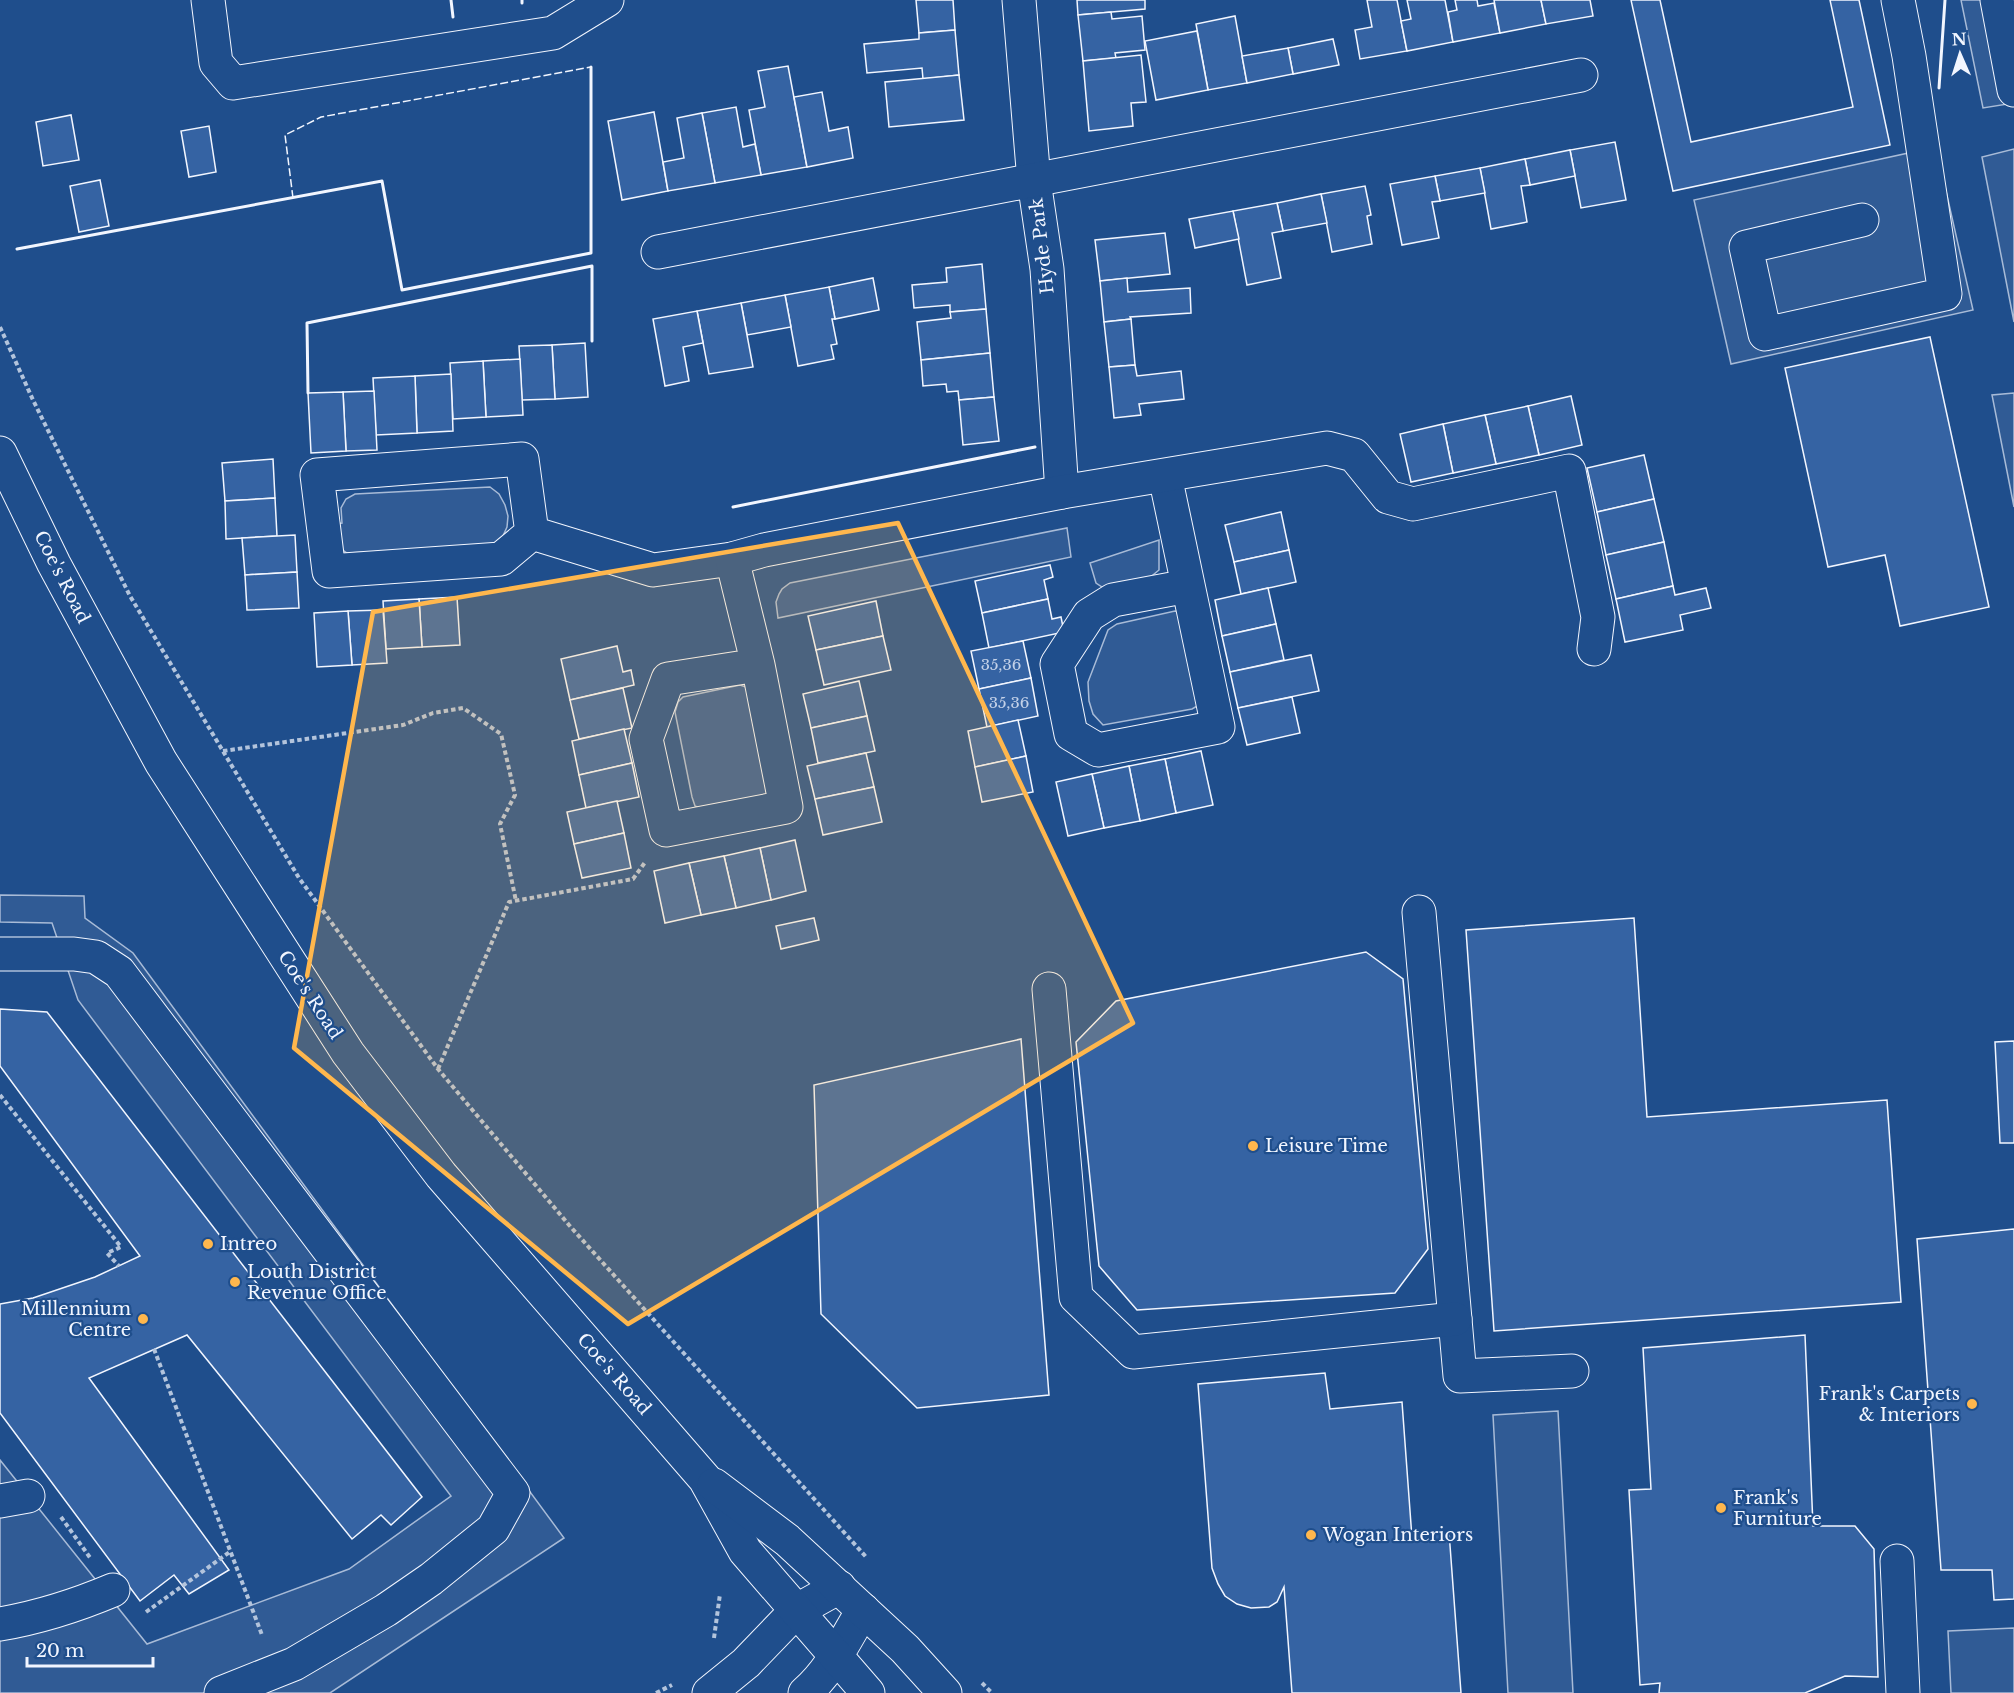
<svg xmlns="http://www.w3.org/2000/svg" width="2014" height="1693" font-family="'Libre Baskerville',serif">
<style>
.built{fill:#305b95;stroke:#a8bbd7;stroke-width:1.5}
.building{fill:#3563a3;stroke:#f2f6ff;stroke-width:1.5}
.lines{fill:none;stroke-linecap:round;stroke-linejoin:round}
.minor-casing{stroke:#f2f6ff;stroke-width:35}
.major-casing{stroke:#f2f6ff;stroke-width:35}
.path{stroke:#b3c4dc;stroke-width:4;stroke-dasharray:4.5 3;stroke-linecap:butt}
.minor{stroke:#1f4e8c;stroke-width:33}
.major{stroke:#1f4e8c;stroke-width:33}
.fence{stroke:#f2f6ff;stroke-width:1.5;stroke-dasharray:8 3;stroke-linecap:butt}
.wall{stroke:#f2f6ff;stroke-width:3}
.marked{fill:#ffb74d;fill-opacity:0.2;stroke:#ffb74d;stroke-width:4.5;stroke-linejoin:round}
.poi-dot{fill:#ffb74d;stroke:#1f4e8c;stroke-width:2}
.labels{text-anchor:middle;stroke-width:4.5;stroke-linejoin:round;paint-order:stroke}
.number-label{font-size:15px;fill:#c3d1e8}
.street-label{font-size:18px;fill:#f2f6ff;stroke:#1f4e8c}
.poi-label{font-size:18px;fill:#f2f6ff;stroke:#1f4e8c;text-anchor:start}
</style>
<rect width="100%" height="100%" fill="#1f4e8c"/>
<!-- built -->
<g class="built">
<path d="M1961,0H1987L2008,104L1983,108Z"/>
<path d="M1936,147L1973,310L1731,364L1694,200Z"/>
<path d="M2014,149V322L1982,157Z"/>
<path d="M2014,393V507L1992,395Z"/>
<path d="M490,487L499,494L505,505L508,516L507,527L502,538L494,546L347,553L337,546L336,524L342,523L341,508L346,499L355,494Z"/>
<path d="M1067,528L1071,557L778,618L776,602L779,594L782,589L790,583Z"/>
<path d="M1159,540V570L1148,579L1105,589L1096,583L1090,563Z"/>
<path d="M1175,611L1179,612L1199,705L1192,709L1103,725L1093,714L1089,701L1088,682L1108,630L1117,624Z"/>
<path d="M740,685L749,688L771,794L706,811L695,806L692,797L675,712L678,702L683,697Z"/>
<path d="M0,895L84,896L85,918L133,953L564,1538L330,1693H0V1460L147,1644L349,1569L451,1496L78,1000L52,923L0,922Z"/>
<path d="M1558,1411L1573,1693H1508L1493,1415Z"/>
<path d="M2014,1628V1693H1951L1948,1631Z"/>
</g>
<!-- building -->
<g class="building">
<path d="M916,0H953L955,30L919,33Z"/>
<path d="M1077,0H1145V9L1078,15Z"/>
<path d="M1367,0H1397L1407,51L1360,59L1355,30L1372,27Z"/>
<path d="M1407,0H1445L1453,42L1407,51L1401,21L1411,19Z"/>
<path d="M1455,0H1477L1478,6L1494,3L1500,33L1453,42L1448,12L1457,10Z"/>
<path d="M1494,0H1541L1546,24L1500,33Z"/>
<path d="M1541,0H1590L1593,16L1546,24Z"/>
<path d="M1631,0H1660L1691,142L1853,107L1830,0H1859L1890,145L1673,191Z"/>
<path d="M1111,12L1112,19L1142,16L1145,50L1115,53L1116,58L1083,61L1078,15Z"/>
<path d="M1235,16L1247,83L1208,90L1196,24Z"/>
<path d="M955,30L959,75L923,79L922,68L867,73L864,44L919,39V33Z"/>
<path d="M1197,31L1208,90L1156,100L1145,41Z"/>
<path d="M1333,39L1339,65L1293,74L1288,48Z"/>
<path d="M1288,48L1293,74L1247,83L1242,56Z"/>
<path d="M1141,55L1146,102L1131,103L1133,126L1089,131L1083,61Z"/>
<path d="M788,66L807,167L761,175L749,110L765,107L758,71Z"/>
<path d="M959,75L964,120L889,127L885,82Z"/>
<path d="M822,92L829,131L848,127L853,158L807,167L794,97Z"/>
<path d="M736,107L743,147L755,144L761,175L715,183L702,113Z"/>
<path d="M654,112L668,191L622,200L608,121Z"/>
<path d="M702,113L715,183L668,191L663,162L684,158L677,118Z"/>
<path d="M71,115L79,160L43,166L36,122Z"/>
<path d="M209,126L216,172L189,177L181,131Z"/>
<path d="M1615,142L1626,200L1581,208L1570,150Z"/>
<path d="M1570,150L1575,176L1530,185L1525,159Z"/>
<path d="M1525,159L1530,185L1521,186L1527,222L1491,229L1480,168Z"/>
<path d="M1480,168L1485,193L1440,201L1435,176Z"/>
<path d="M1435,176L1440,201L1432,202L1439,238L1402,245L1390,184Z"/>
<path d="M100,180L109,226L79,232L70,186Z"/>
<path d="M1365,186L1371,215L1367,216L1372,244L1332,252L1321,194Z"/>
<path d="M1321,194L1327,223L1283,231L1277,203Z"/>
<path d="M1277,203L1283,231L1272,233L1281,278L1247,285L1233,211Z"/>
<path d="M1233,211L1239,239L1195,248L1189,219Z"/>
<path d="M1165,233L1170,274L1100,281L1095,240Z"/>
<path d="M982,264L986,309L950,312V305L914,308L912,285L947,282L946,268Z"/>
<path d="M873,278L879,310L835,319L829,287Z"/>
<path d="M1127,278L1128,292L1190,288L1191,313L1130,317L1131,319L1104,322L1100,281Z"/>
<path d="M829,287L835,319H832L837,344L831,345L834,359L798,366L785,295Z"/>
<path d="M785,295L791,327L747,335L741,303Z"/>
<path d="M741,303L753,367L709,374L697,311Z"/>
<path d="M986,309L990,353L921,360L917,322L951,318L950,312Z"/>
<path d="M697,311L703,343L683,347L689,381L665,386L653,319Z"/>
<path d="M1131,319L1135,365L1109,367L1104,322Z"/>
<path d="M1930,337L1989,607L1900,626L1885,555L1828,567L1785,368Z"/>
<path d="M585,343L588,397L555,399L552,345Z"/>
<path d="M552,345L555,399L522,400L519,346Z"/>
<path d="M990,353L994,397L959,400L958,391L947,392L946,384L923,386L921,360Z"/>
<path d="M520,359L523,415L486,417L483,361Z"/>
<path d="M483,361L486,417L453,419L450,363Z"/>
<path d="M1135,365L1137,376L1181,371L1184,399L1139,404L1141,415L1114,418L1109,367Z"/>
<path d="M451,374L453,431L417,433L415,376Z"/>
<path d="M415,376L417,433L376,435L373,378Z"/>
<path d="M374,391L377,450L346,451L343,392Z"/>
<path d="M343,392L346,451L311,453L308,393Z"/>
<path d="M1571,396L1582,445L1539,455L1528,406Z"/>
<path d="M994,397L999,441L963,445L959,400Z"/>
<path d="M1528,406L1539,455L1496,464L1485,415Z"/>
<path d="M1485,415L1496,464L1453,473L1443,424Z"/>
<path d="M1443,424L1453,473L1411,482L1400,434Z"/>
<path d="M1644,455L1654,499L1597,512L1587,468Z"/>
<path d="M273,459L275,498L225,501L222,463Z"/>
<path d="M275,498L277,536L226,539L225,501Z"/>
<path d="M1654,499L1664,542L1606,555L1597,512Z"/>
<path d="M1281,512L1289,550L1234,562L1225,525Z"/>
<path d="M295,535L297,572L245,575L242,538Z"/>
<path d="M1664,542L1673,586L1616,599L1606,555Z"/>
<path d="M1289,550L1296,582L1241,594L1234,562Z"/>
<path d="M1050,565L1053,577L1044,580L1048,599L982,613L975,581Z"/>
<path d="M297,572L299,608L247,610L245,575Z"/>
<path d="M1673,586L1675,595L1706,588L1711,608L1680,615L1683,630L1625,642L1616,599Z"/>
<path d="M1268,588L1276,624L1222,636L1215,600Z"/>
<path d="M457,597L460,645L422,647L419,599Z"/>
<path d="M419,599L422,647L386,649L383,601Z"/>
<path d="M1048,599L1052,619L1061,617L1064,632L989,648L982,613Z"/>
<path d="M876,601L883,636L816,650L808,616Z"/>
<path d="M383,610L387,663L352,665L348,611Z"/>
<path d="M348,611L352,665L317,667L314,613Z"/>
<path d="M1276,624L1284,660L1230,672L1222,636Z"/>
<path d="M883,636L891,670L824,685L816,650Z"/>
<path d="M1023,641L1031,678L979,689L971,651Z"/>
<path d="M617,646L623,672L631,670L634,685L570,700L561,659Z"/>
<path d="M1311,655L1319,691L1238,708L1230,672Z"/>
<path d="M1031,678L1038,716L987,727L979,689Z"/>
<path d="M859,681L867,716L811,728L803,694Z"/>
<path d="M623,688L632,728L579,739L570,700Z"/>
<path d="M1292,697L1300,733L1247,745L1238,708Z"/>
<path d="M867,716L875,751L818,763L811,728Z"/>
<path d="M1018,720L1026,756L975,767L968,731Z"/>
<path d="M624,729L632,763L579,775L572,741Z"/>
<path d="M1201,751L1213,805L1176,813L1165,759Z"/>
<path d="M866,753L874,787L815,799L807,766Z"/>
<path d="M1026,756L1033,792L982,802L975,767Z"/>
<path d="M1165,759L1176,813L1140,821L1129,766Z"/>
<path d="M632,763L639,797L586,808L579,775Z"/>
<path d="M1129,766L1140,821L1104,828L1092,774Z"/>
<path d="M1092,774L1104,828L1068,836L1056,782Z"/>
<path d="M874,787L882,822L823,835L815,799Z"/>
<path d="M617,801L624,833L574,844L567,812Z"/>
<path d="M624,833L631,868L582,878L574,844Z"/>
<path d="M795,840L806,891L771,900L760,848Z"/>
<path d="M760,848L771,900L736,908L724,856Z"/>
<path d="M724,856L736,908L701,915L689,863Z"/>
<path d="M689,863L701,915L665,923L654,871Z"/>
<path d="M814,918L819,940L781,949L776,926Z"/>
<path d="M1634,918L1647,1117L1887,1100L1901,1302L1494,1331L1466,930Z"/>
<path d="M1366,952L1403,979L1428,1249L1395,1293L1137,1310L1099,1266L1076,1042L1116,1001Z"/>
<path d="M0,1009L47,1012L422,1497L391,1525L381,1515L352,1539L187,1335L89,1378L229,1570L189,1594L174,1575L140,1601L0,1413V1304L33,1298L95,1277L140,1256L0,1066Z"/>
<path d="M1021,1039L1049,1395L917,1408L821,1314L814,1085Z"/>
<path d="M2014,1041V1143H2000L1995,1042Z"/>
<path d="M2014,1229V1599L1994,1600L1992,1570H1941L1917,1239Z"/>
<path d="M1805,1335L1813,1526H1855L1874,1549L1878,1677L1845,1676L1805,1693H1659L1660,1683L1640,1685L1629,1490L1651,1489L1643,1348Z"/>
<path d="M1325,1373L1330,1409L1402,1402L1412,1538L1449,1532L1461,1693H1292L1284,1587L1277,1602L1269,1607L1251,1608L1237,1604L1225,1596L1218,1584L1212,1568L1198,1384Z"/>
</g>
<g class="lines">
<defs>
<g id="minor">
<path d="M208,0L216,63L233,83L553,33L607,0"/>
<path d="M1019,0L1034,181L1047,269L1062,492"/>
<path d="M1997,0L2014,90"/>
<path d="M1862,220L1746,247L1765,334L1945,294L1909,56L1898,0"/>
<path d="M658,252L1581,75"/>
<path d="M1165,476L1218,727L1098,750L1071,734L1057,664L1089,615L1113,600L1188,586"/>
<path d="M532,533L522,459L317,475L329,571L501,559L532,533L653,570L732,559L764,550L1062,492L1327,448L1354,455L1388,497L1413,504L1569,471L1598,617L1594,649"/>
<path d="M732,559L758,665L668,679L646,739L666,830L786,807L758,665"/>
<path d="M1419,912L1460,1376L1572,1371"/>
<path d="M0,954H74L96,957L119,972L513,1493L493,1529L431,1579L386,1610L294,1664L221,1693"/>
<path d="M1049,989L1076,1297L1133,1352L1455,1319"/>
<path d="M0,1501L28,1496"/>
<path d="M1897,1561L1903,1693"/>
<path d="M0,1624C41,1617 75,1606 113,1590"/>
<path d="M709,1693L746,1663L796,1611L839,1587"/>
<path d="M805,1693C831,1671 846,1638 863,1610"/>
</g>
<g id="major">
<path d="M0,453L54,564L161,762L348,1053L441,1175L705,1479L745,1551L868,1693"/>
<path d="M714,1485L787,1540L905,1649L945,1693"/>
</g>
</defs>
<!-- minor casing -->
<use href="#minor" class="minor-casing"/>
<!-- major casing -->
<use href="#major" class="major-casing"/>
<!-- path -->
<g class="path">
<path d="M0,327L33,400L130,596L299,878L438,1069L569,1225L867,1558"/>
<path d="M223,751L403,725L433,713L463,708L501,734L515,795L500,824L516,901"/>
<path d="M438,1069L509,902L633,879L646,861"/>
<path d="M0,1095L121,1247L107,1253L119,1266"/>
<path d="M154,1349L262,1635"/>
<path d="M61,1517L91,1559"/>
<path d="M146,1612L231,1551"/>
<path d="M714,1638L720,1594"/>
<path d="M982,1683L992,1693"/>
<path d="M656,1693L672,1685"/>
</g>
<!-- minor -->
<use href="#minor" class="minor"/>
<!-- major -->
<use href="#major" class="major"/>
<!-- fence -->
<path class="fence" d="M293,198L285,135L321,117L591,67"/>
<!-- wall -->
<g class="wall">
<path d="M451,0L453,17"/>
<path d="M522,0V3"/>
<path d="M1939,88L1945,0"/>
<path d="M17,249L382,181L402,290L591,253V67"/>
<path d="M308,393L307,323L592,266V341"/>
<path d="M733,507L1035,447"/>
</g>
</g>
<!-- marked area -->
<path class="marked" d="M898,523L1133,1023L628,1324L294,1048L373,612Z"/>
<!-- markers -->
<g class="poi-dot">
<circle cx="1253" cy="1146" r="6"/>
<circle cx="208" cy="1244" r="6"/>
<circle cx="235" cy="1282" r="6"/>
<circle cx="143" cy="1319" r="6"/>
<circle cx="1972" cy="1404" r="6"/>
<circle cx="1721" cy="1508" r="6"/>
<circle cx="1311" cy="1535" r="6"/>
</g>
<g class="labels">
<!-- number labels -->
<g class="number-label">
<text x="1001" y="670">35,36</text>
<text x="1009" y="708">35,36</text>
</g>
<!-- street labels -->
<g class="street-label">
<text transform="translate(1042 246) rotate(-97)" y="6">Hyde Park</text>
<text transform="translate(62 577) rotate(63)" y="6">Coe's Road</text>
<text transform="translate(310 995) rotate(57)" y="6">Coe's Road</text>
<text transform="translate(614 1374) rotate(49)" y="6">Coe's Road</text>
</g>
<!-- poi labels -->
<g class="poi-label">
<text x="1265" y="1152">Leisure Time</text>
<text x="220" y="1250">Intreo</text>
<text x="247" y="1278">Louth District<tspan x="247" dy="21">Revenue Office</tspan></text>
<text x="131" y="1315" text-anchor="end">Millennium<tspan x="131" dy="21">Centre</tspan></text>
<text x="1960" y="1400" text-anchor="end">Frank's Carpets<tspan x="1960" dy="21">&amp; Interiors</tspan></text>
<text x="1733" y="1504">Frank's<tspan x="1733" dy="21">Furniture</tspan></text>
<text x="1323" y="1541">Wogan Interiors</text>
</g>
</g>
<!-- north arrow -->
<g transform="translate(1960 54) rotate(357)" stroke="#1f4e8c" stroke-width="4.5" paint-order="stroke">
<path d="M0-4.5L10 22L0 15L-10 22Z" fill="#f2f6ff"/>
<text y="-9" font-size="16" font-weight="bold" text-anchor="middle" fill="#f2f6ff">N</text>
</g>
<!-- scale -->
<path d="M27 1657v9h126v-9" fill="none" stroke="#f2f6ff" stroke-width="3"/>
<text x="36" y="1657" font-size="18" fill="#f2f6ff" stroke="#1f4e8c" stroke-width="4.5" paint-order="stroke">20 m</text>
</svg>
